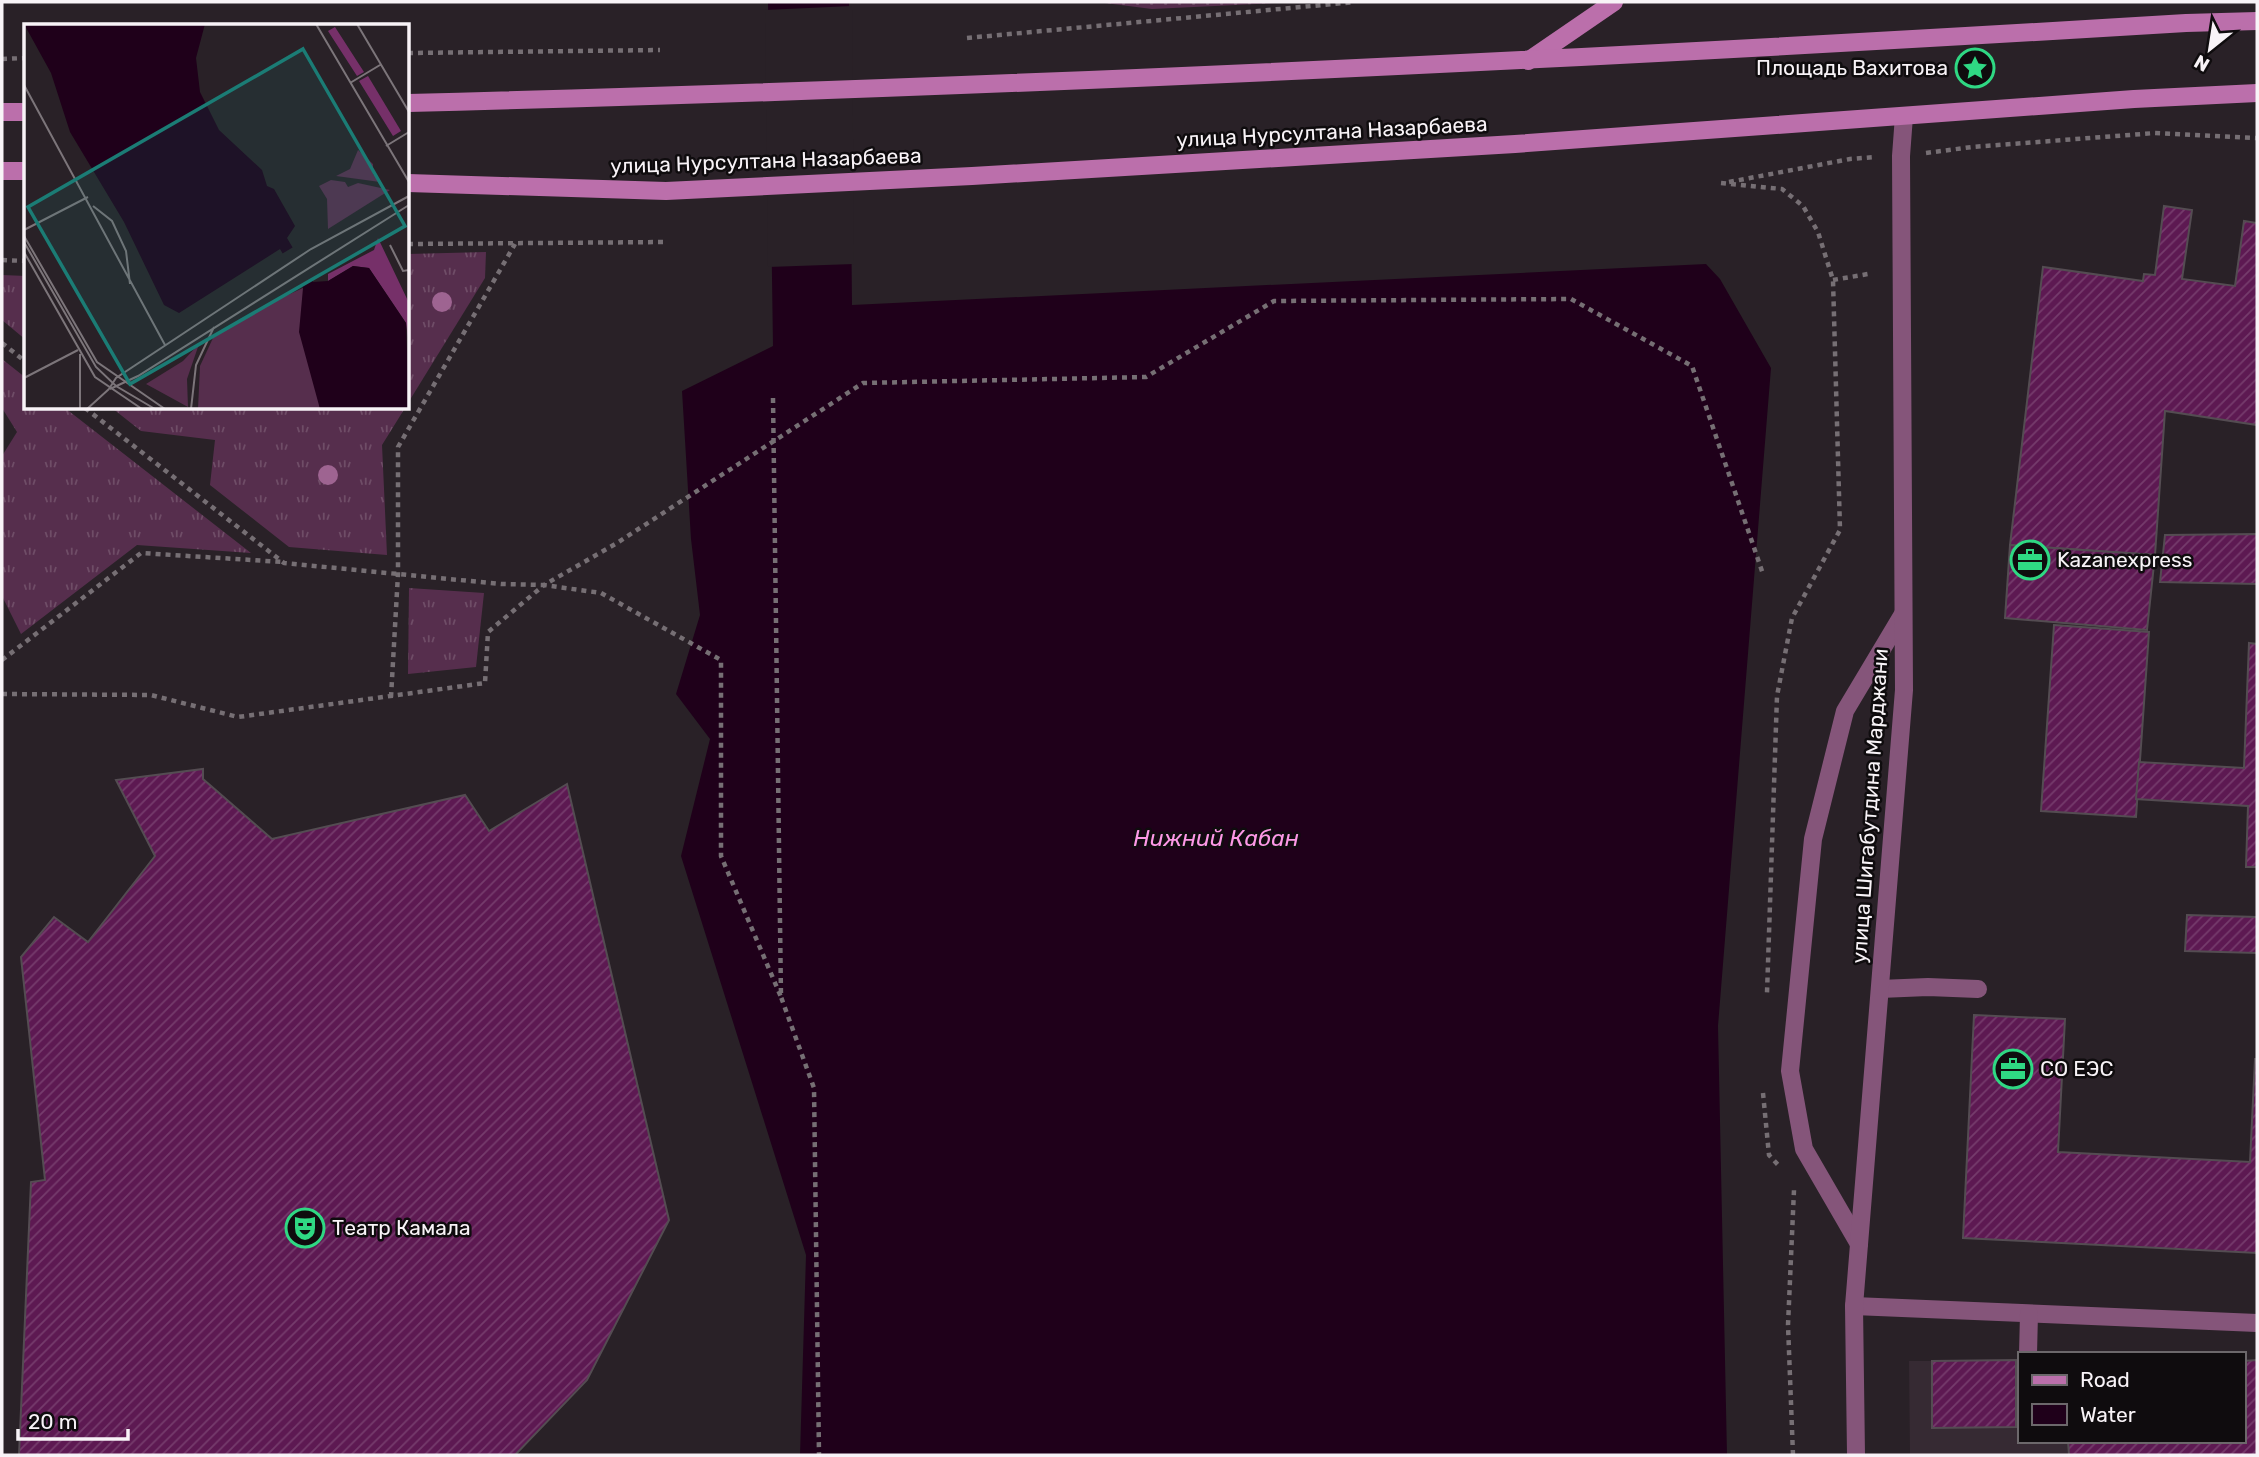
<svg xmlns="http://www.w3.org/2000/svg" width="2259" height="1457" font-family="Rubik,sans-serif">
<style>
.built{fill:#362a33}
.grass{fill:url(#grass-tufts)}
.park{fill:url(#park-dots)}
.water{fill:#1f001a}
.pier{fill:#292127}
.building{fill:url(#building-hatch);stroke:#544c52;stroke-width:2}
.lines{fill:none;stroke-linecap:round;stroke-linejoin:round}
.path{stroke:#766f74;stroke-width:4.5;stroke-dasharray:5 5;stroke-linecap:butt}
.lane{stroke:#85557a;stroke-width:18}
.street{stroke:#85557a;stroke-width:18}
.secondary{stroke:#bb6fab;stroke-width:18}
.tree{fill:#9e6491}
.labels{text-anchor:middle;stroke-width:5;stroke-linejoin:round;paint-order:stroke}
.poi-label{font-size:21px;fill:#f8f3f7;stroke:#0f0c0e;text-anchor:start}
.street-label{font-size:21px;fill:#f8f3f7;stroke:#0f0c0e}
.water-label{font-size:23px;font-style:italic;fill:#fc98e6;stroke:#0f0c0e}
.inset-road{fill:none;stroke:#7c757a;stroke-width:2}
.view{fill:#1b7c75;fill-opacity:0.15;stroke:#1b7c75;stroke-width:3.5}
.inset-edge{fill:none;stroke:#f8f3f7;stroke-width:3.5}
</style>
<defs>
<pattern id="grass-tufts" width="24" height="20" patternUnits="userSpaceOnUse" patternTransform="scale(1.75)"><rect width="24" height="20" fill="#562e4d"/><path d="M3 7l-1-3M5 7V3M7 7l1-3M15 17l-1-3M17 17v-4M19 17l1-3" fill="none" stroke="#6f4d67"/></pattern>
<pattern id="park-dots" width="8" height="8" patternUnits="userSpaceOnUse" patternTransform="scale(1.75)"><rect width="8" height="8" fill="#562e4d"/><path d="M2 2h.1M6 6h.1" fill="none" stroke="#6f4d67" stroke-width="1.8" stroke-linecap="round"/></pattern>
<pattern id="building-hatch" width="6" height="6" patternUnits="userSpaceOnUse" patternTransform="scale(1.75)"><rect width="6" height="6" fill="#5d1952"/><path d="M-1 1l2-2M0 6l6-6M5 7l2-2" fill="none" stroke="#753b6c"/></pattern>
</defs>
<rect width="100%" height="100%" fill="#292127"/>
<!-- built -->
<path class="built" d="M2257,1360V1455H1910L1909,1361H2019V1441H2243V1361Z"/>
<!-- grass -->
<g class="grass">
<path d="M486,252L485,278L408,403V254Z"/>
<path d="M2,275L26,276V340L2,320Z"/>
<path d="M2,359L26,378V408H65L251,553L137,545L21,634L2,596V456L17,432L2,408Z"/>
<path d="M112,408H405L382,445L387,555L289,547L210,485L215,440L141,431Z"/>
<path d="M409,588L484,593L476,667L408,674Z"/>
</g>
<!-- park -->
<path class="park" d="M1097,2H1295L1152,9Z"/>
<!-- water -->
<path class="water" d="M768,2H849L852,305L1706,264L1720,279L1771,368L1718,1026L1727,1455H800L806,1255L681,856L710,739L676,694L700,615L691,539L682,391L773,346Z"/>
<!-- pier -->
<path class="pier" d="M852,6L854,264L768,267L765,10Z"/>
<!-- building -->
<g class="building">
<path d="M2164,206L2192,210L2182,279L2235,286L2244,221L2257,223V425L2165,411L2155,555L2010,545L2043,267L2143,281L2144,274L2155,275Z"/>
<path d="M2257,534V584L2160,582L2165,535Z"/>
<path d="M2010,545L2155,555L2147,630L2005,618Z"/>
<path d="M2054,625L2149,632L2136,817L2041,811Z"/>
<path d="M2249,643L2257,644V867H2246L2248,806L2136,799L2139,762L2244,768Z"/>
<path d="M203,769V779L272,839L465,795L489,831L567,784L669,1220L587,1380L515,1455H19L31,1182L45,1180L21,957L54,917L88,942L155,856L116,780Z"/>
<path d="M2187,915L2257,917V953L2185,951Z"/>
<path d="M1974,1015L2065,1019L2058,1152L2250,1162L2255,1059H2257V1253L1963,1238Z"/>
<path d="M2016,1360V1427L1932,1428V1361Z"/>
<path d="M2257,1360V1455H2069L2068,1441H2243V1361Z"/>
</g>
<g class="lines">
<!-- path -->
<g class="path">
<path d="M967,38L1355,2"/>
<path d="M408,53L660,50"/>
<path d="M2,59L26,58"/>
<path d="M1926,153L1972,147L2155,133L2257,138"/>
<path d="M1729,182L1850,159L1876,157"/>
<path d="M1721,183L1782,189L1803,206L1818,232L1833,280L1840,530L1792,618L1777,696L1767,993"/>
<path d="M408,244L668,242"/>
<path d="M2,260L26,261"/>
<path d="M1833,280L1868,274"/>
<path d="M2,343L26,362"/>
<path d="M773,398L781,997L814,1088L819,1455"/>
<path d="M85,408L284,563L501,584L544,585L617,543L863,383L1146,377L1274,301L1571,299L1692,366L1763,574"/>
<path d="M2,660L141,553L283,562"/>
<path d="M2,694L151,695L238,717L485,683L488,632L544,585L601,593L721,660V856L781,997"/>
<path d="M391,697L398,574V447L515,244"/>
<path d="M1763,1093L1769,1155L1780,1167"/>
<path d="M1793,1455L1788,1325L1794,1190"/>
</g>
<!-- lane -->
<g class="lane">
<path d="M1880,989L1928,987L1978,989"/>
<path d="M1859,1244L1804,1149L1790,1071L1813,839L1845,711L1903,614"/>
<path d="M1854,1306L2257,1323"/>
<path d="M2028,1354L2029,1314"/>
</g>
<!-- street -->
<path class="street" d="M1856,1455L1854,1306L1904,690L1901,156L1904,116"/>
<!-- secondary -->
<g class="secondary">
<path d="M1528,61L1614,2"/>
<path d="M408,103C1001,88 1593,59 2186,23L2257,21"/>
<path d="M2,112H26"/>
<path d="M2,171H26"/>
<path d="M408,183L666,191L972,176L1515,144L2134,99L2257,93"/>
</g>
</g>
<!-- trees -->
<g class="tree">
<circle cx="442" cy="302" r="10"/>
<circle cx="328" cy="475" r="10"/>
</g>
<!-- icons -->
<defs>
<symbol id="sight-ring" viewBox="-11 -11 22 22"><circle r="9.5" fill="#0f0c0e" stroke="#2fd883" stroke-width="1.5"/><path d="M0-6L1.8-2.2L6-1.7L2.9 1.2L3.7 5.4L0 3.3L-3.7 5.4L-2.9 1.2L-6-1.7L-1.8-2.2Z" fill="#2fd883"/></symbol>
<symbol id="office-ring" viewBox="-11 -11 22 22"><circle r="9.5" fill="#0f0c0e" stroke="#2fd883" stroke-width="1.5"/><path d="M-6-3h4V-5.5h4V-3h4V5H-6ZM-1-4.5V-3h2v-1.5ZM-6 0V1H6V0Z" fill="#2fd883"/></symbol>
<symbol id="theatre-ring" viewBox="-11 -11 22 22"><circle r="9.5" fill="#0f0c0e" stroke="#2fd883" stroke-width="1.5"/><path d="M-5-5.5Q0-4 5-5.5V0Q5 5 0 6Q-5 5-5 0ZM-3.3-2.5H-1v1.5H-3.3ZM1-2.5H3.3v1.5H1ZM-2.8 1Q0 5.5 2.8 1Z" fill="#2fd883"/></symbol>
</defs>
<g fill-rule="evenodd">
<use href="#sight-ring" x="1953" y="46" width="44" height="44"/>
<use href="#office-ring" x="2008" y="538" width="44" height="44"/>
<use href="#office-ring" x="1991" y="1047" width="44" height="44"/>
<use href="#theatre-ring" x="283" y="1206" width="44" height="44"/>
</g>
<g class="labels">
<!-- poi labels -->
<g class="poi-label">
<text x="1948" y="75" text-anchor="end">Площадь Вахитова</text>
<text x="2057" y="567">Kazanexpress</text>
<text x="2040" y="1076">СО ЕЭС</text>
<text x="332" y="1235">Театр Камала</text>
</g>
<!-- street labels -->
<g class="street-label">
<text transform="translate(1332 132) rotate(-3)" y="7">улица Нурсултана Назарбаева</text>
<text transform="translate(766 161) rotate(-2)" y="7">улица Нурсултана Назарбаева</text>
<text transform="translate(1870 806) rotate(-86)" y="7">улица Шигабутдина Марджани</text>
</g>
<!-- water labels -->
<g class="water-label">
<text x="1216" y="846">Нижний Кабан</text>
</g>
</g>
<!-- overview -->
<g transform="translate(24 24)">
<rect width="385" height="385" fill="#292127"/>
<path d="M334,126L349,140V150L356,158L312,152L326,145ZM307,156L321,158L324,163L334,159L366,166L304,205L303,175L295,162ZM175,320L163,355L164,383L122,360L159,337Z" fill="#562e4d"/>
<path d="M311,3L340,48L333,52L304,7ZM344,52L377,107L369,112L335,57ZM354,214L385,279V321L382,299L345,244L329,242L304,257V250L350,226Z" fill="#763069"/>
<path d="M279,264L296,385H174L176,342L189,314L240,282Z" fill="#562e4d"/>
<path d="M0,0H181L172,34L176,68L195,106L238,146L243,162L250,165L271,202L263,214L289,258L304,257L329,242L345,244L382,299L385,385H296L275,308L279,264L256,225L155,289L140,281L100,198L46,108L27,49Z" fill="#1f001a"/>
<path d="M271,222L290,253L274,262L256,231Z" fill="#292127"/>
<path class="inset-road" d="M292,0L385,158M333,0L385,88M326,59L356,41M0,61L141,321M362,122L385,108M69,182L88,197L102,227L106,260M0,206L64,173M0,212L73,338L141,385M0,218L72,343L92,362L131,385M366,221L379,247L385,246M0,228L71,353L118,385M56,330V385M0,354L54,326M85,365L92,354L287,225L385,172M86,365L114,352L385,181M63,385L85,365M167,385L172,341L190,303"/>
<path class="view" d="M279,25L381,202L106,360L4,183Z"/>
<rect width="385" height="385" class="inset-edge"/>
</g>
<!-- border -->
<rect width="2259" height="1457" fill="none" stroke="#f8f3f7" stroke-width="7"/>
<!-- legend -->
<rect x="2018" y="1352" width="228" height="91" fill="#0f0c0e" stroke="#6c686b" stroke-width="2"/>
<rect x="2032" y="1375" width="35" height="10" fill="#bb6fab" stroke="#6c686b" stroke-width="2"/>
<text x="2080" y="1387" font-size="21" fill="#f8f3f7">Road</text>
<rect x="2032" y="1404" width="35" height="21" fill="#1f001a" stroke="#6c686b" stroke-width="2"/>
<text x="2080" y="1422" font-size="21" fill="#f8f3f7">Water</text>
<!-- north arrow -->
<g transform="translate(2210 49) rotate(210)" stroke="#0f0c0e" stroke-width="5" paint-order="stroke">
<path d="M0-5L12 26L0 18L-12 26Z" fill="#f8f3f7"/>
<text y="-10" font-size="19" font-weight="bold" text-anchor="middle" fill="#f8f3f7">N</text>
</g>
<!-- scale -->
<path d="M18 1429v10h110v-10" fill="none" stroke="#f8f3f7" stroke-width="3.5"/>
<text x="28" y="1429" font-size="21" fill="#f8f3f7" stroke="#0f0c0e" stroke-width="5" paint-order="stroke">20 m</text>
</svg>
